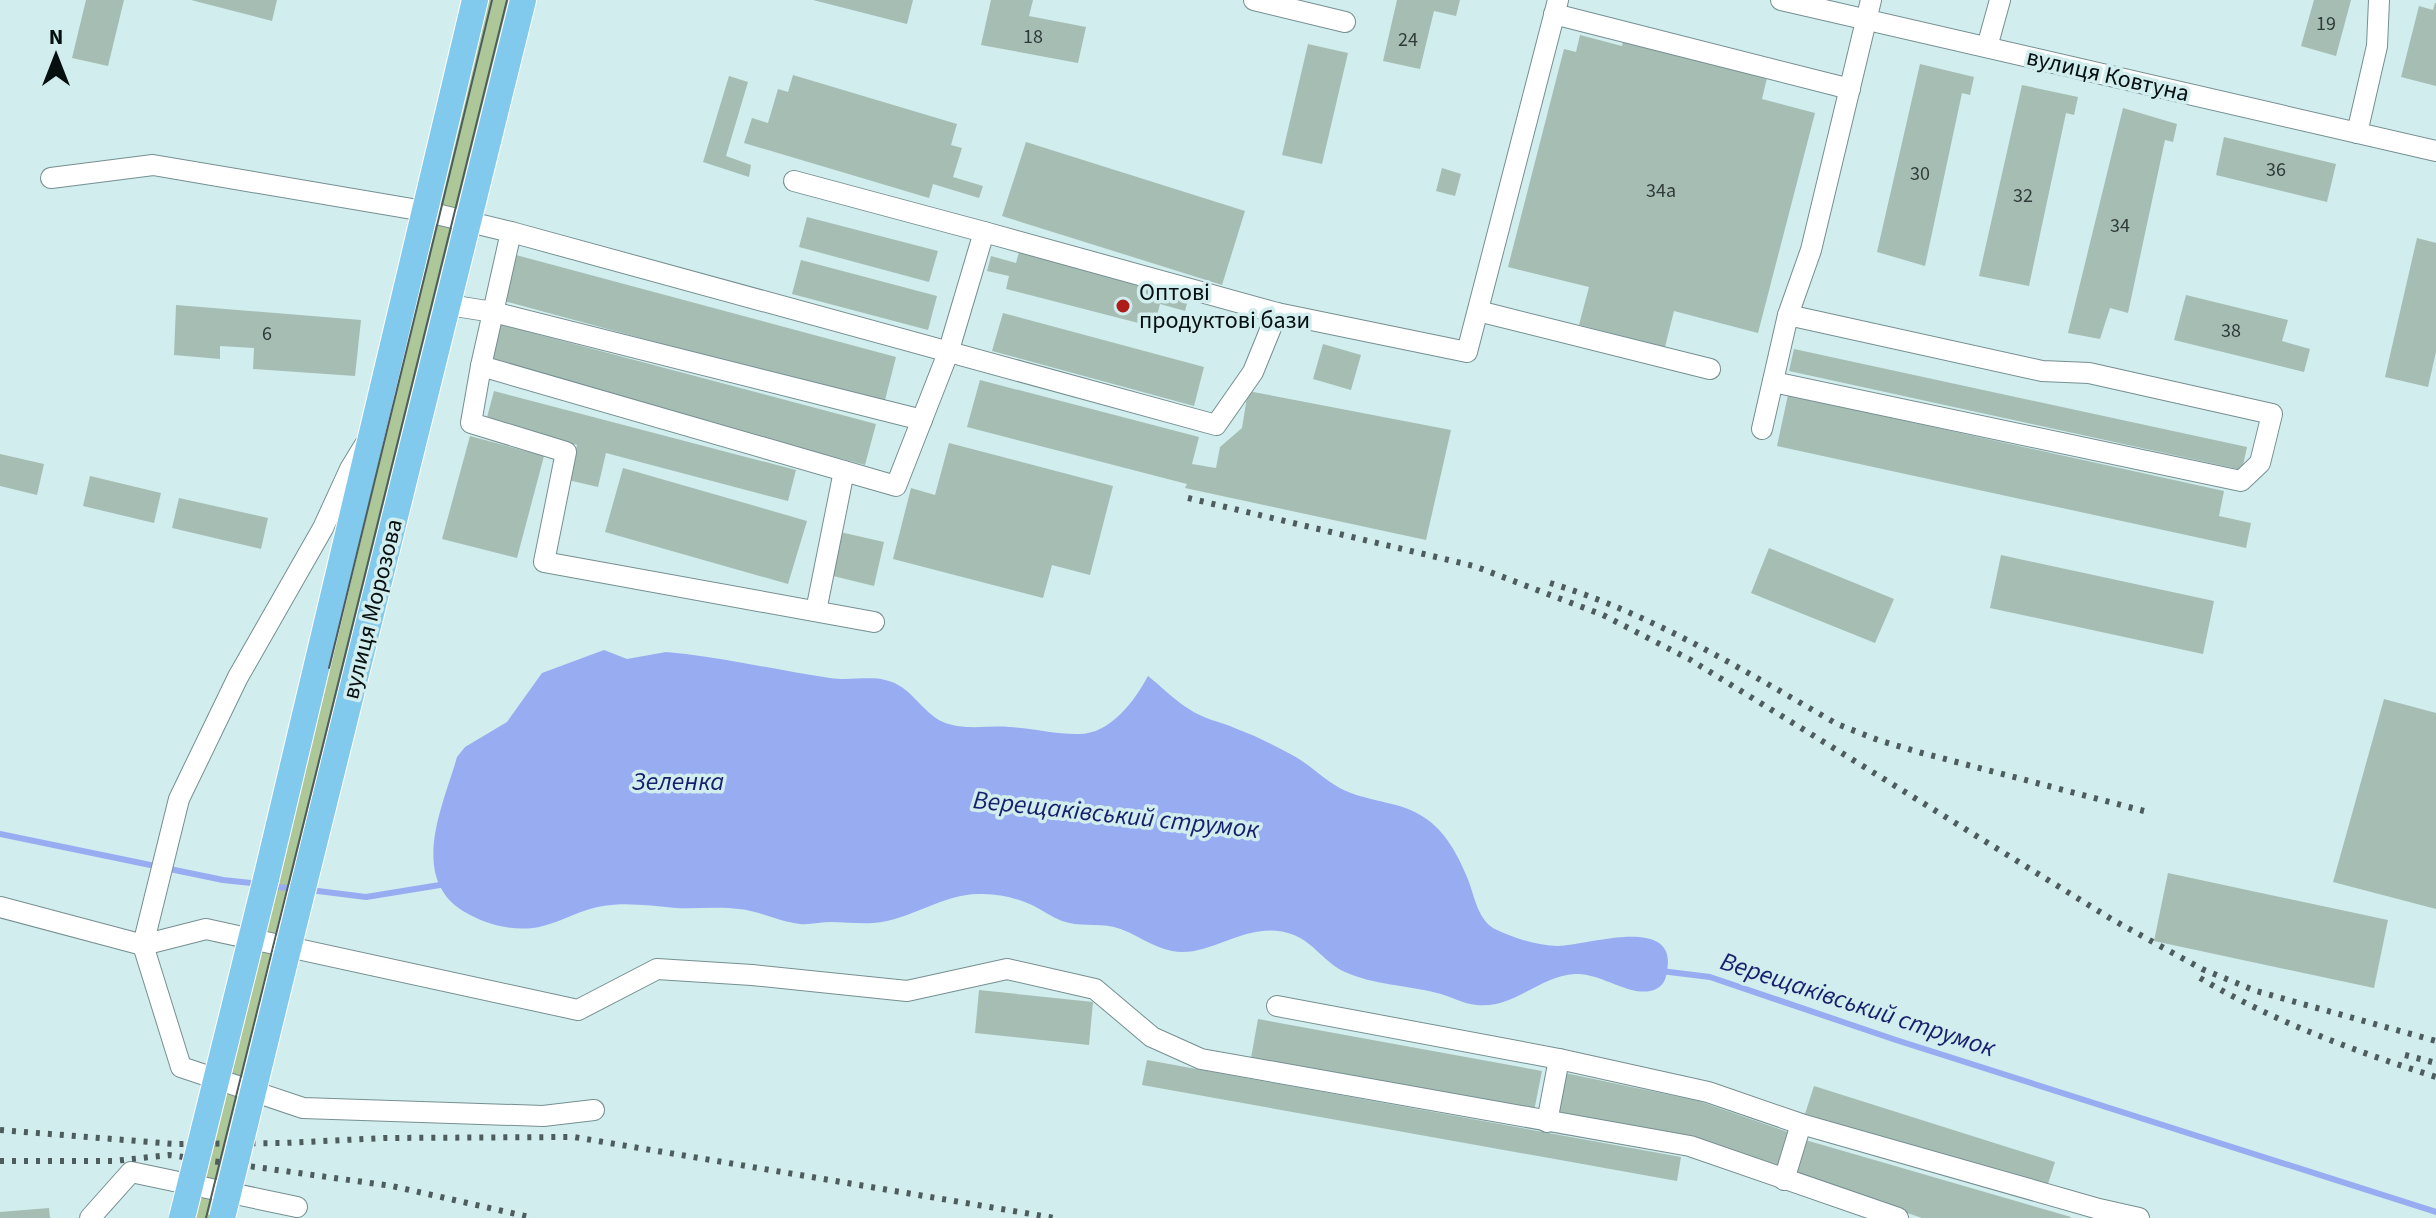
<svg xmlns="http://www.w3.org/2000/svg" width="2436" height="1218" font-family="'Source Sans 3',sans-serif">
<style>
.green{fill:#adc799}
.water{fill:#98acf1}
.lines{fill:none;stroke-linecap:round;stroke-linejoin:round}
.stream{stroke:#98acf1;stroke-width:6}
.building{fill:#a6bdb3}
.minor-casing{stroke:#768f91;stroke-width:22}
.major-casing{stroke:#fff;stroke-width:28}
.minor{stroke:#fff;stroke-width:20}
.major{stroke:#82caed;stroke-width:26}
.tram{stroke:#4d5c5d;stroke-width:2}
.rail{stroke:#4d5c5d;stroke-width:6;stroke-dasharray:4 8;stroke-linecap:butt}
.major-bridge-casing{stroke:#fff;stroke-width:28;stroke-linecap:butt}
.major-bridge{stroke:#82caed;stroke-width:26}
.poi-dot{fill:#ad1c1b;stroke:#d1edee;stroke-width:3}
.labels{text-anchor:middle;stroke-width:7;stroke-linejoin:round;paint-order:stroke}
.number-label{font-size:20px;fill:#2f3b3a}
.street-label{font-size:24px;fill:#071011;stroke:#d1edee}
.poi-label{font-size:24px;fill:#071011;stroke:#d1edee;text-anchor:start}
.water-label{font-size:26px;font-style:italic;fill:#171f6c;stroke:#d1edee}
</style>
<rect width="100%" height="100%" fill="#d1edee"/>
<!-- green -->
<g class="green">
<path d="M486,0H514L461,215L437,210Z"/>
<path d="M430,221L458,229L212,1218H188Z"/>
</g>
<!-- water -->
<path class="water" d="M604,650L627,659L666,652L686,654C734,660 782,671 830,678C848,681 869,676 885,680C911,685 921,712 943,722C965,731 987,725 1009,727C1032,728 1054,734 1076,734C1109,736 1134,702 1148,676C1162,687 1174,700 1189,709C1203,719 1222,722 1237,729C1256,736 1276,746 1294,756C1312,766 1327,783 1346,791C1371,802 1403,802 1425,818C1445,831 1458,855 1467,877C1475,896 1477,921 1497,930C1514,938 1538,946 1558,946C1584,946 1668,917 1668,962C1667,972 1667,984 1656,989C1633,1000 1601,972 1575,974C1539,976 1514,1009 1477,1005C1463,1004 1450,996 1437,993C1406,985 1374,985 1345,972C1325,963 1314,943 1294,935C1249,917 1211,959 1172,951C1151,947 1134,932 1114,927C1096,923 1079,927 1062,921C1052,917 1044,911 1034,906C1019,899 1001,894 983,894C943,892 913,920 873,923C859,924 845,922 831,922C821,922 810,925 800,924C779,922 760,911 739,909C718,906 697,909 676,908C652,906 627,902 603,906C582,909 563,921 543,926C517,933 486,925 463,911C408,876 444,804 457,757L465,747L507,722L542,673Z"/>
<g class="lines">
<!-- stream -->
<g class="stream">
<path d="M0,834L223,880L260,884"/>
<path d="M271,886L295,889"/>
<path d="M310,890L366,897L446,884"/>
<path d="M1661,971L1710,977L1896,1040L2436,1212"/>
</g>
</g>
<!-- building -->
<g class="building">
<path d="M86,0H124L108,66L72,58Z"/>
<path d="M191,0H277L272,21Z"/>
<path d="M813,0H913L907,24Z"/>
<path d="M991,0H1033L1029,16L1086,27L1078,63L981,45Z"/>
<path d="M1397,0H1460L1456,16L1434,11L1420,69L1383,61Z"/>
<path d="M2314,0H2351L2336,56L2301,46Z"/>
<path d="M2435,3H2436V86L2401,77L2419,6L2433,10Z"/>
<path d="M1580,35L1622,46L1623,41L1767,78L1762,99L1815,113L1758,333L1674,311L1665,347L1579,325L1589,287L1508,267L1564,49L1576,52Z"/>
<path d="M1308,44L1348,53L1322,164L1282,155Z"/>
<path d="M1920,64L1974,77L1970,95L1962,93L1925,266L1877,252Z"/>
<path d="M793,75L957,124L951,145L962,148L953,177L983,186L979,198L933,184L929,198L744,143L752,118L768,123L778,89L788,92Z"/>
<path d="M729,76L748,82L726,156L751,165L749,177L703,162Z"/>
<path d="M2022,85L2078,97L2074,115L2066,113L2029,286L1979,276Z"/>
<path d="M2123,108L2177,124L2173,142L2165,140L2128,313L2110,308L2100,339L2068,333Z"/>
<path d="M2224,137L2336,164L2327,202L2216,175Z"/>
<path d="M1026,142L1245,211L1222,285L1002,216Z"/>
<path d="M1442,168L1461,174L1455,196L1436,191Z"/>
<path d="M807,217L938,251L929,282L799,247Z"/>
<path d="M2417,238L2436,243V352L2428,387L2385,377Z"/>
<path d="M1019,252L1189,296L1185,311L1160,304L1154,327L1006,289L1009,276L987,271L991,256L1016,263Z"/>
<path d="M516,255L896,357L884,404L504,301Z"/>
<path d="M801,260L937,296L928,330L792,294Z"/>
<path d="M2186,295L2288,320L2282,341L2310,349L2304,372L2174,340Z"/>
<path d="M176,305L361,320L355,376L253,369L254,348L220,346V359L174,355Z"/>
<path d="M1003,313L1204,367L1194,406L992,351Z"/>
<path d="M499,324L876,424L865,465L488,365Z"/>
<path d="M1323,344L1361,355L1351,390L1313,379Z"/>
<path d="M1794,349L2247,447L2242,470L1789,371Z"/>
<path d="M980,380L1199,437L1192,464L1216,468L1220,447L1242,428L1248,391L1451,430L1426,540L1185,488L1187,484L967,427Z"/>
<path d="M494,391L796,470L788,501L606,453L598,487L568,480L577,445L486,421Z"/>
<path d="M1788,395L2224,491L2219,516L2251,523L2246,548L1777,446Z"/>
<path d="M470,436L544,456L517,558L442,539Z"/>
<path d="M949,443L1113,486L1090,575L1052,565L1043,598L893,559L911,488L935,495Z"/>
<path d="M0,454L44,464L37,495L0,486Z"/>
<path d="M623,468L807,521L788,584L605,532Z"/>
<path d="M90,476L161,493L154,523L83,506Z"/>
<path d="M179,498L268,518L261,549L172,528Z"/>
<path d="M840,532L884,542L874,586L829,575Z"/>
<path d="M1769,548L1894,599L1875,643L1751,593Z"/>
<path d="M2001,555L2214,601L2203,654L1990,608Z"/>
<path d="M2384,699L2436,713V909L2333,882Z"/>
<path d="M2168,873L2388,920L2374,988L2154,941Z"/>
<path d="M979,990L1093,1002L1089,1045L975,1033Z"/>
<path d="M1258,1019L1542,1071L1534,1111L1251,1058Z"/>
<path d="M1147,1060L1681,1157L1677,1181L1142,1085Z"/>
<path d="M1565,1073L1699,1101L1788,1132L1778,1169L1558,1114Z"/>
<path d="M1814,1086L2055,1162L2046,1190L1805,1114Z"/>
<path d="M1802,1139L2071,1217L2070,1218H1922L1792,1174Z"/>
<path d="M49,1208L50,1218H0V1212Z"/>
</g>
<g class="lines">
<defs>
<g id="minor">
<path d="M1254,0L1345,22"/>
<path d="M1781,0L2436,151"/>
<path d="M1554,14L1850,89"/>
<path d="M1987,47L2000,0"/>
<path d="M2357,133L2377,46L2379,0"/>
<path d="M51,178L153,165L424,211L511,232L1216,425L1253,372L1277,313"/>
<path d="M794,181L984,232"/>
<path d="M511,232L481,366L896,486L948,353L984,232L1277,313L1467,352L1558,0"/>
<path d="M449,305L493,312L922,420"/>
<path d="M1478,311L1710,369"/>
<path d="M481,366L471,423L566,452L544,562L874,622"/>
<path d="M1773,382L2241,481L2260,463L2272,414L2089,373L2042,371L1788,315"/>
<path d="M1762,429L1788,315L1811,250L1871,0"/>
<path d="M364,446L350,469L323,528L238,677L179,799L143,945L181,1067L303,1108L543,1116L594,1110"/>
<path d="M816,611L844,471"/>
<path d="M0,907L143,945L206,929L578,1010L657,969L752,975L907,991L1007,969L1095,989L1152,1037L1201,1059L1690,1146L1898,1218"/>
<path d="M1277,1006L1559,1059L1708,1092L1801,1124L2099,1209L2139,1218"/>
<path d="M1547,1122L1559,1059"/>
<path d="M1784,1180L1801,1124"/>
<path d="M90,1218L131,1172L297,1207"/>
</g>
<g id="major">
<path d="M266,879L475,0"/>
<path d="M303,888C375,592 452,297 523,0"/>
</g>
</defs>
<!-- minor casing -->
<use href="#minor" class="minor-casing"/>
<!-- major casing -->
<use href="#major" class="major-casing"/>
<!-- minor -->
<use href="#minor" class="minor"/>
<!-- major -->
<use href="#major" class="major"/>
<!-- tram -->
<g class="tram">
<path d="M329,668L492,0"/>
<path d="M206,1218L507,0"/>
</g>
<!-- rail -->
<g class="rail">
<path d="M1188,498L1474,566L1603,615L1689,659L2113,920L2202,969L2256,991L2436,1041"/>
<path d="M1550,583C1652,614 1745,671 1837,724L1878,740L1922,753L2144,811"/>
<path d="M2200,978C2274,1022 2355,1051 2436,1077"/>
<path d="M2405,1055L2436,1063"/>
<path d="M0,1130L175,1144L284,1143L385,1138L574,1137L1055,1218"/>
<path d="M0,1161H114L169,1155L392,1186L534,1218"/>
</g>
<defs>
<g id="major-bridge">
<path d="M182,1218L266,879"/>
<path d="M222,1218L303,888"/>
</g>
</defs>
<!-- major-bridge casing -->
<use href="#major-bridge" class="major-bridge-casing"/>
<!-- major-bridge -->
<use href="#major-bridge" class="major-bridge"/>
</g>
<!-- markers -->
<circle class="poi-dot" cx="1123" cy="306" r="8"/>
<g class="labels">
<!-- number labels -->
<g class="number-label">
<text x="2326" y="30">19</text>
<text x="1033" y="43">18</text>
<text x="1408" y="46">24</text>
<text x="2276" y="176">36</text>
<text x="1920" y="180">30</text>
<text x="1661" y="197">34а</text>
<text x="2023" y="202">32</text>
<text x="2120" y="232">34</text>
<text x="2231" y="337">38</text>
<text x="267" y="340">6</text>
</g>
<!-- street labels -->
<g class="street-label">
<text transform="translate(2108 75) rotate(13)" y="8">вулиця Ковтуна</text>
<text transform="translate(372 609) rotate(-76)" y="8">вулиця Морозова</text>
</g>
<!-- poi labels -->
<g class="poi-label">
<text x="1139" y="300">Оптові<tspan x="1139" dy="28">продуктові бази</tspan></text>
</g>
<!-- water labels -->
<g class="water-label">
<text x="678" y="790">Зеленка</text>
<text transform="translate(1116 814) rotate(6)" y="9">Верещаківський струмок</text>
<text transform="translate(1858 1004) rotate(18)" y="9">Верещаківський струмок</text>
</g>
</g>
<!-- north arrow -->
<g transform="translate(56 56)" stroke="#d1edee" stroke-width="6" paint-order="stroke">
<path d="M0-6L14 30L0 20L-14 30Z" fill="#071011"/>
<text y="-12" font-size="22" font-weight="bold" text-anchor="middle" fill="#071011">N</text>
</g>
</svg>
